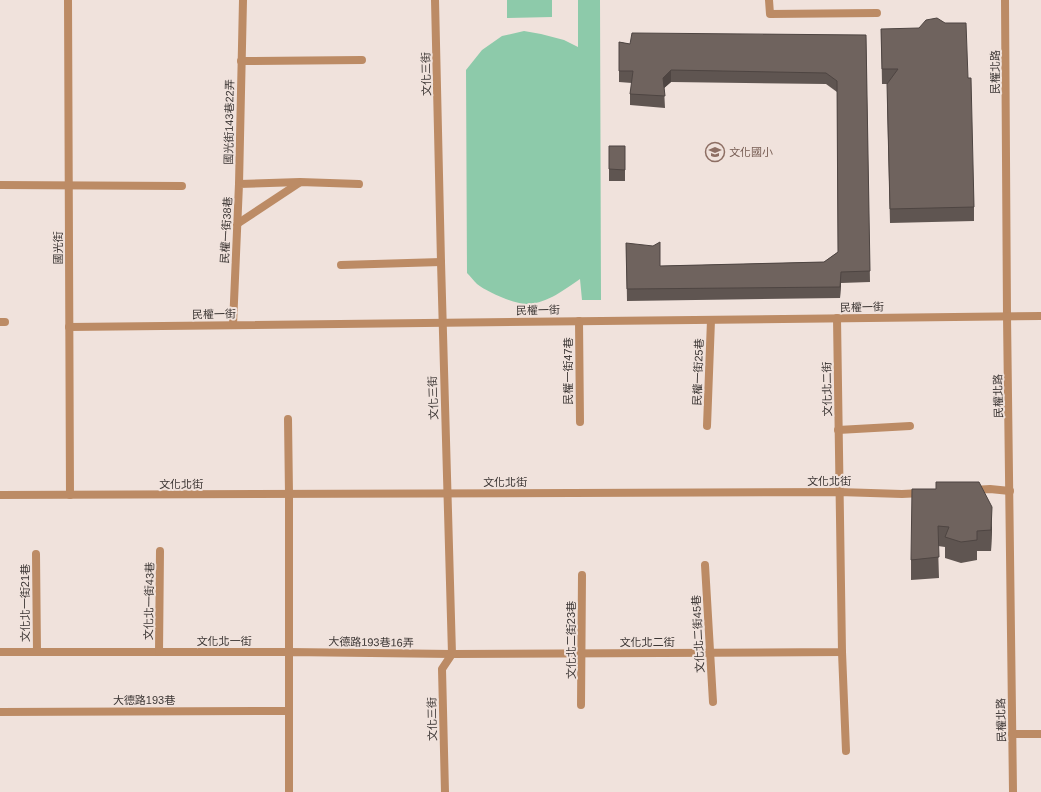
<svg xmlns="http://www.w3.org/2000/svg" width="1041" height="792" font-family="Arial,'Noto Sans TC',sans-serif">
<style>
.green{fill:#8dcaaa}
.lines{fill:none;stroke-linecap:round;stroke-linejoin:round}
.lane{stroke:#bc8b65;stroke-width:8}
.street{stroke:#bc8b65;stroke-width:8}
.wall{fill:#5f5551}
.shaded-wall{fill:#4e4542}
.building{fill:#6f635e;stroke:#4e4542}
.labels{text-anchor:middle;stroke-width:4;stroke-linejoin:round;paint-order:stroke}
.street-label{font-size:11px;fill:#3c3634;stroke:#f0e2dc}
.education-label{font-size:11px;fill:#785e54;stroke:#f0e2dc;text-anchor:start}
</style>
<rect width="100%" height="100%" fill="#f0e2dc"/>
<!-- green -->
<g class="green">
<path d="M507,0H552V17L507,18Z"/>
<path d="M578,0H600L601,300H582L580,279C565,289 548,303 528,304C516,305 487,292 477,284C474,281 470,276 467,273L466,70L482,50L502,36L524,31L541,34L564,40L578,47Z"/>
</g>
<g class="lines">
<!-- lane -->
<g class="lane">
<path d="M435,0L441,262L452,654L442,669L445,792"/>
<path d="M769,0L770,14L877,13"/>
<path d="M241,61L362,60"/>
<path d="M239,184L243,0"/>
<path d="M0,185L182,186"/>
<path d="M237,224L299,183"/>
<path d="M341,265L441,262"/>
<path d="M579,321L580,422"/>
<path d="M0,322H5"/>
<path d="M233,325L239,184L300,182L359,184"/>
<path d="M707,426L711,320"/>
<path d="M838,430L910,426"/>
<path d="M36,554L37,652"/>
<path d="M705,565L713,702"/>
<path d="M0,652H289V494L288,419"/>
<path d="M159,652L160,551"/>
<path d="M842,652L846,751"/>
<path d="M581,705L582,575"/>
<path d="M0,712L289,711"/>
<path d="M1012,734H1041"/>
<path d="M289,792V652L452,654L842,652L837,318"/>
</g>
<!-- street -->
<g class="street">
<path d="M68,0L70,495"/>
<path d="M1005,0L1007,316L1013,792"/>
<path d="M69,327L1041,316"/>
<path d="M973,490L990,489L1010,491"/>
<path d="M0,495L839,492L902,494L922,493"/>
</g>
</g>
<!-- wall -->
<g class="wall">
<path d="M881,29L968,78L974,207V221L890,223L887,99L888,84H882Z"/>
<path d="M866,35L870,282L841,283L840,298L627,301L626,243L660,266L824,262L838,252L837,92L826,84L671,82L664,88L665,108L630,105V94L632,83L619,82V42L630,44Z"/>
<path d="M609,146L625,158V181H609Z"/>
<path d="M936,482L992,527L991,551H977V560L961,563L945,558V547L938,546L939,578L911,580V560L936,489Z"/>
</g>
<!-- shaded-wall -->
<g class="shaded-wall">
<path d="M671,70V82L663,89V78Z"/>
<path d="M841,272V283L840,298V287Z"/>
<path d="M992,507V527L991,551V530Z"/>
</g>
<!-- building -->
<g class="building">
<path d="M937,18L945,23H966L968,78H971L974,207L890,209L887,84L898,69H882L881,29L919,28L926,20Z"/>
<path d="M632,33L866,35L870,271L841,272L840,287L627,289L626,243L653,246L660,242V266L824,262L838,252L837,81L826,73L671,70L663,78L665,96L630,94L633,71H619V42L630,44Z"/>
<path d="M609,146H625V170L609,169Z"/>
<path d="M936,482H979L992,507L991,530L977,531V540L961,542L945,537L949,527L938,526L939,557L911,560L912,489H936Z"/>
</g>
<!-- icons -->
<defs>
<symbol id="school-ring" viewBox="-11 -11 22 22"><circle r="9.5" fill="#f0e2dc" stroke="#8d6e63" stroke-width="1.5"/><path d="M0-5L7-2L0 1L-7-2ZM-4 1L0 2.5L4 1V4Q0 6-4 4Z" fill="#8d6e63"/></symbol>
</defs>
<g fill-rule="evenodd">
<use href="#school-ring" x="704" y="141" width="22" height="22"/>
</g>
<g class="labels">
<!-- street labels -->
<g class="street-label">
<text transform="translate(995 72) rotate(-90)" y="4">民權北路</text>
<text transform="translate(426 74) rotate(-91)" y="4">文化三街</text>
<text transform="translate(229 122) rotate(-89)" y="4">國光街143巷22弄</text>
<text transform="translate(226 230) rotate(-87)" y="4">民權一街38巷</text>
<text transform="translate(58 248) rotate(-90)" y="4">國光街</text>
<text transform="translate(862 307) rotate(-1)" y="4">民權一街</text>
<text transform="translate(538 310) rotate(-1)" y="4">民權一街</text>
<text transform="translate(214 314) rotate(-1)" y="4">民權一街</text>
<text transform="translate(568 371) rotate(-90)" y="4">民權一街47巷</text>
<text transform="translate(698 372) rotate(-88)" y="4">民權一街25巷</text>
<text transform="translate(827 389) rotate(-91)" y="4">文化北二街</text>
<text transform="translate(998 396) rotate(-91)" y="4">民權北路</text>
<text transform="translate(433 398) rotate(-92)" y="4">文化三街</text>
<text x="829" y="485">文化北街</text>
<text x="505" y="486">文化北街</text>
<text x="181" y="488">文化北街</text>
<text transform="translate(149 601) rotate(-89)" y="4">文化北一街43巷</text>
<text transform="translate(25 603) rotate(-90)" y="4">文化北一街21巷</text>
<text transform="translate(698 634) rotate(-93)" y="4">文化北二街45巷</text>
<text transform="translate(571 640) rotate(-90)" y="4">文化北二街23巷</text>
<text x="224" y="645">文化北一街</text>
<text transform="translate(371 642) rotate(1)" y="4">大德路193巷16弄</text>
<text x="647" y="646">文化北二街</text>
<text x="144" y="704">大德路193巷</text>
<text transform="translate(432 719) rotate(-91)" y="4">文化三街</text>
<text transform="translate(1001 720) rotate(-91)" y="4">民權北路</text>
</g>
<!-- education labels -->
<g class="education-label">
<text x="729" y="156">文化國小</text>
</g>
</g>
</svg>
